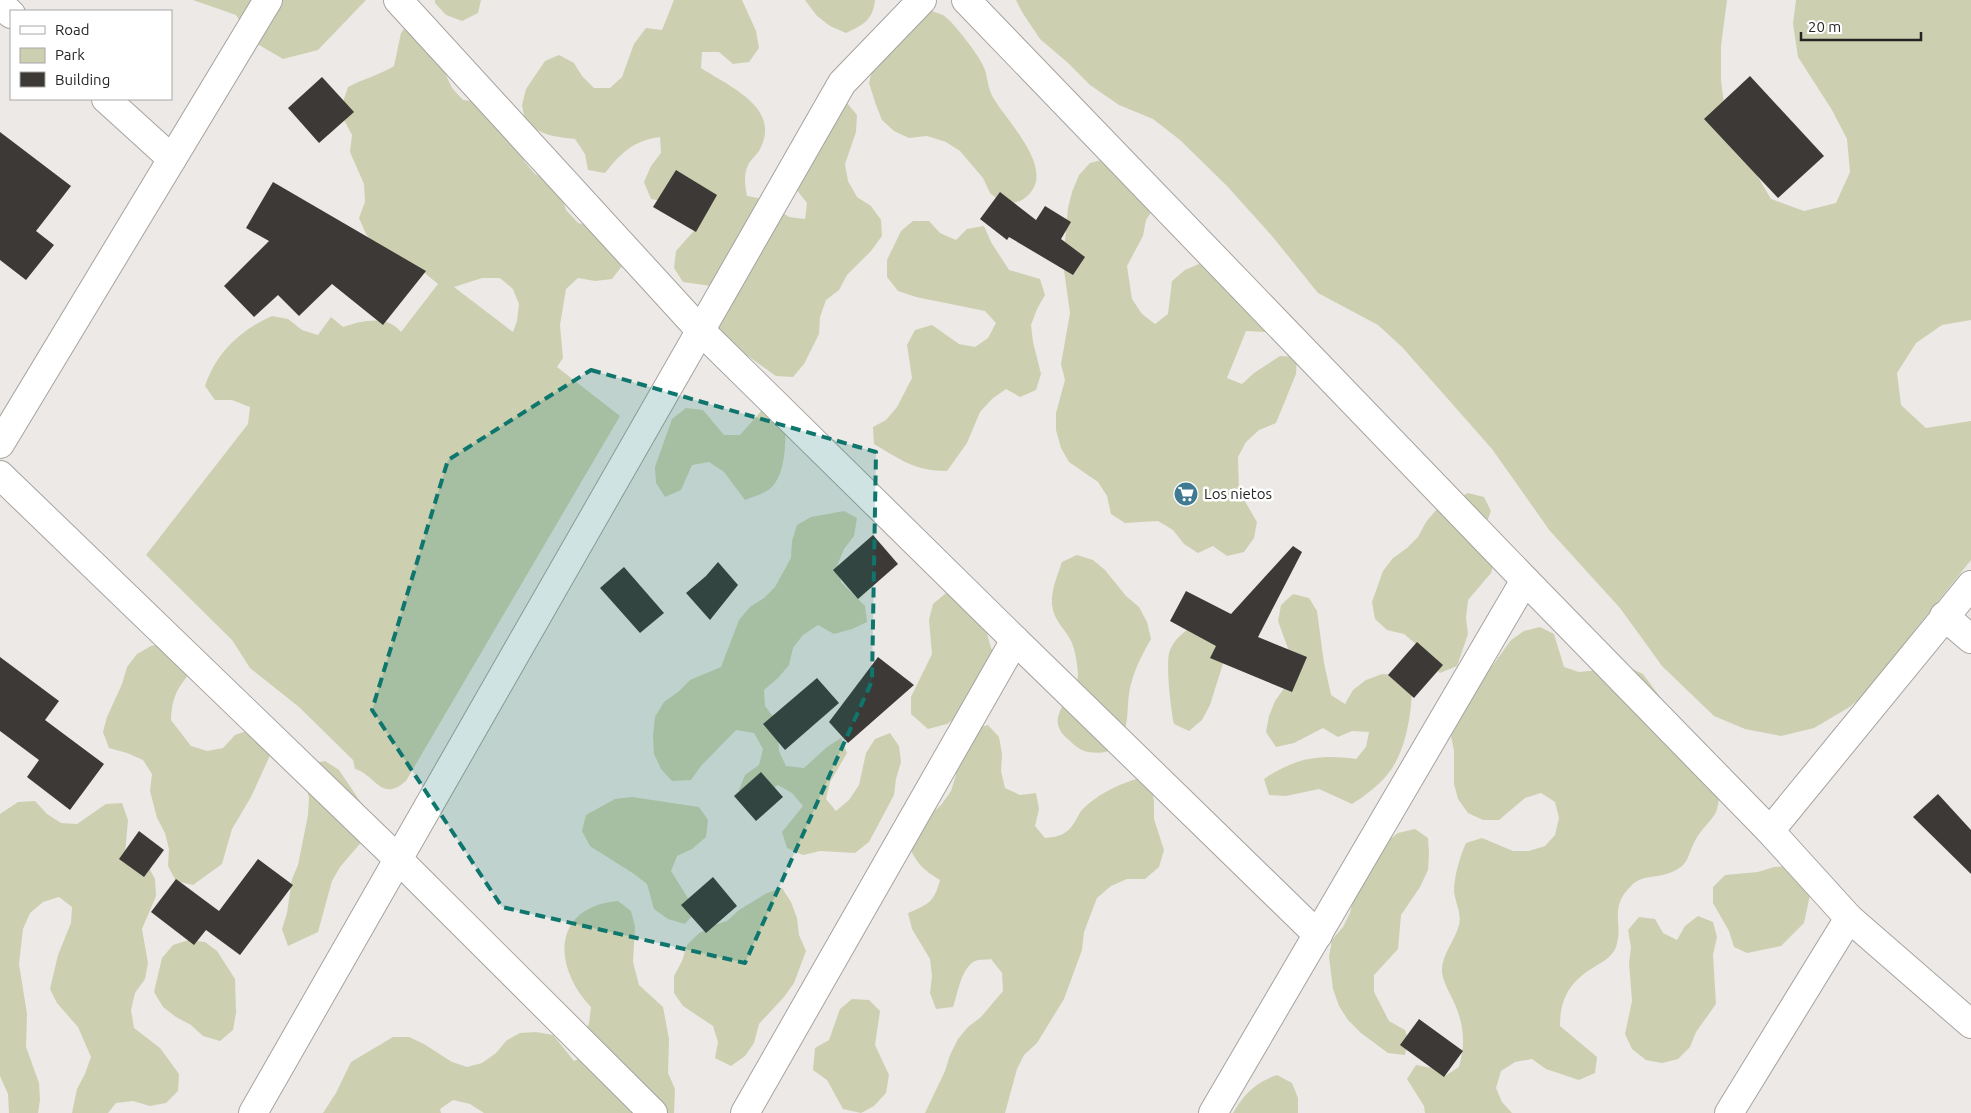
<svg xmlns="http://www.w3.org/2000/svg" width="1971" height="1113" font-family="Ubuntu,sans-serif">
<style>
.green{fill:#ccd0b0;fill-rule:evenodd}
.building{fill:#3c3936}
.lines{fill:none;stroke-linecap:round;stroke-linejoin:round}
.minor-casing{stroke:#a6a3a0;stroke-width:30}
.minor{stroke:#fff;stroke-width:28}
.marked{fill:#0f766e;fill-opacity:0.2;stroke:#0f766e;stroke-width:4;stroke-dasharray:10 6;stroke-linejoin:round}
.labels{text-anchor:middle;stroke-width:5;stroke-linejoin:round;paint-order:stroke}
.poi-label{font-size:15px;fill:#262524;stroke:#fff;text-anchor:start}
</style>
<rect width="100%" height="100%" fill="#ede9e6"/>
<!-- green -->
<g class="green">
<path d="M193,0H366L318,50L283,59L254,42L236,15Z"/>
<path d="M435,0H481L478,13L462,21L446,15L435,3Z"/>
<path d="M674,0H742L756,31L759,48L749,62L733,64L719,52H702L701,68C730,87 783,108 759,151C756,155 752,159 749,163C743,174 745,185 747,196L763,199L789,217L805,219L807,203L796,189L831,105L847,103L857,115L856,132L845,164L848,181L857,197L871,206L881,220L882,236L871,251L847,275L839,290L826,300L820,317L819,334L804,364L793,377L776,376L748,356L730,351L713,320L718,287L683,282L674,268L676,251L699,225L668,202L651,199L644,182L651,166L661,153L660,137C633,141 622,152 605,173L588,170L585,154L575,139C554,137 542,135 525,122L522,105L526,89L545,61L559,55L574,63L582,76L594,88H610L622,77L634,44L646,28L662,30Z"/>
<path d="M805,0H875C873,20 863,25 846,33L830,26L817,16Z"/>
<path d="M1016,0H1727L1721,46V80L1725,112L1755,172L1771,199L1804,211L1836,203L1850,172L1847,139L1832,110L1798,57L1793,24L1796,0H1971V320L1942,325L1916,343L1897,373L1901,405L1926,428L1971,421V560L1914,631L1876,686L1848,708L1814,728L1781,736L1745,729L1714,716L1662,666L1620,608L1550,531L1492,449L1402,347L1378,325L1318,293L1272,236L1227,186L1180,140L1153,119L1119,105L1090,85L1067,62L1040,39L1022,12Z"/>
<path d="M929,10C933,12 939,13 943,15C953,21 982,59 985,70C988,80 988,90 994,99C1008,123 1062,175 1022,200C1017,203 1009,203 1003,204L990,193L983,178L960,151L946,142L927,136L909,138L894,131L882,120L876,105L869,83L873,67Z"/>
<path d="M410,21L438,58L452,88L463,100L480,102L521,145L524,161L535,174L549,181L561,194L566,210L578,223L594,227L618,248L622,266L612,279L595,281L578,278L566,289L560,325L563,358L557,367L620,416L406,781C381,803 376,775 355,769L353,760L299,707L250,668L232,640L146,555L248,424L250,407L232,400H215L205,386C216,353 240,330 272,316L288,319L302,330L318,335L331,317L343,327C361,321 387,314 401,332L438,284L421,270L376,247L366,234L359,218L365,202L364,184L350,152L352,135L344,120L343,102L348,87C363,79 379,75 394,66L401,33ZM482,278H500L513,289L519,304L517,321L513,332L454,287Z"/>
<path d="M1105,159L1156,205L1146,220L1143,236L1127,266L1132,299L1142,314L1155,324L1168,314L1172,281L1185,270L1201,263L1281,328L1264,332L1246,331L1227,378L1242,384L1254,373L1280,356L1297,357L1296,374L1276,423L1259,430L1246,442L1238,457L1239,491L1257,522L1254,538L1244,552L1227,556L1213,546L1198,553L1184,544L1173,530L1158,521L1125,523L1111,514L1107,496L1098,482L1069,462L1061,448L1056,430V413L1065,380L1061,364L1070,313L1063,263L1068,208L1072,192L1079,175L1090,163Z"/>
<path d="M913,221H929L940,233L956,240L967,229L984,226L991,242L1009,270L1040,279L1045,295L1037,309L1031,325L1033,342L1041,374L1036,390L1020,397L1006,389L992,399L980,412L967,443L947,471C915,471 901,460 874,444L873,427L886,420L897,407L912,378L907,345L915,330L932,325L959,344L975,347L988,338L996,323L985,311L916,297L898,291L887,277V260L901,231Z"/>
<path d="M777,405L786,418C785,438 787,466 775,483C769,493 755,496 745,500L724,472L709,462L692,465L681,490L665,497L656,483L655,467L672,419L686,408L703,410L724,435H740L762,410Z"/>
<path d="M1468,493L1484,497L1491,511L1485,527L1496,557L1491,573L1468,600L1466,618L1468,634L1457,666L1440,673L1425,660L1417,645L1404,634L1387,630L1375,619L1372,602L1383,571L1393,558L1407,548L1418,537L1426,522L1437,509Z"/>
<path d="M844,511L857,518L854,536L844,549L837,566L841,582L865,606L867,622L852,629L834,634L818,625L803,635L793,648L789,665L778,678L764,690L765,706L775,719L778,735L779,751L786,766L804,768L827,747L841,738L847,753L830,782L826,799L836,811L849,800L859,785L866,753L875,739L890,733L899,746L901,762L896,779L894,795L869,842L855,853L820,851L803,855L787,848L782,832L803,806L792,793L778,785L747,805L739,790L745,775L759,765L763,749L754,733L736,730L701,766L691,780L672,781L661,769L654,754L653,736L655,717L664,702L678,692L690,680L721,667L739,620L750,607L764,598L775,587L791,558L792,541L797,525L811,517Z"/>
<path d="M1077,555L1093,560L1105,570L1126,596L1139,607L1147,622L1151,639C1143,653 1135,668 1131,684C1125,703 1132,735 1114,748C1106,754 1096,753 1088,752C1080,750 1075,746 1069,740C1039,715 1079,697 1078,673C1077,662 1075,648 1070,639C1065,630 1055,620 1053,610C1049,594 1057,577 1062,562Z"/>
<path d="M964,591L982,616L991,648L1001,662L961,714L947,724L928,729L911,714V697L932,654L929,620L933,604L946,593Z"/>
<path d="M1293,594L1309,598L1317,611L1324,663L1331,695L1345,704L1353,690L1366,680L1382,674L1398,675L1412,686C1412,712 1406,750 1390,771C1381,784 1366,795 1352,804L1319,789L1286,796L1269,795L1264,779C1295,758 1319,754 1356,759L1366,747L1369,732L1352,731L1338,737L1323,728L1294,743L1276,747L1266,732L1269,716L1275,701L1285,687L1290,654L1278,621L1281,605Z"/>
<path d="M1205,619L1226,654L1210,705L1202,720L1189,731L1174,724C1171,711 1165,661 1170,650C1176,635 1192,626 1205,619Z"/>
<path d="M1540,627L1554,634L1564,667L1579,672L1628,667L1643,674L1663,701L1668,717L1720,796C1718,802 1718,809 1715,814C1709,823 1701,830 1696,839C1686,857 1690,867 1666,874C1654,878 1641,875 1631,886C1608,908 1624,924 1616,947C1612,958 1600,963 1591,969C1569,983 1560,1000 1560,1026L1597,1057L1595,1073L1579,1080L1546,1069L1532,1059L1515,1062L1501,1071L1496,1088L1502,1102L1512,1113H1425L1424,1106L1407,1079L1416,1065L1432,1068L1445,1076L1459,1067C1466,1042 1464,1024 1453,1000C1449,992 1443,981 1442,972C1441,955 1455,941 1459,925C1462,914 1455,902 1454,891C1454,877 1460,856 1466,843L1482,838L1513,851H1529L1545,846L1555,835L1559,818L1555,802L1541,793L1525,798L1499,820H1483L1468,813L1458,799L1454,784V751L1451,736L1454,719L1511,640L1524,631Z"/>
<path d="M167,642L189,674C176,690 172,699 171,720L191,746L207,751L223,748L235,735L249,730L272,751L251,797L232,829L222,864L193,885L176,881L168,866L169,849L165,833L157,818L150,791L152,774L143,760L127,753L109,748L103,732L107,717L122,684L127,667L137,654L151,646Z"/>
<path d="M988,725L999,737L1002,754L1001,771L1005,788L1020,795L1036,793L1039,809L1035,826L1045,838C1057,837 1067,835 1074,823C1077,819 1079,813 1082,810C1096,795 1117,785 1136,779L1151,785L1154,801V819L1164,850L1159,867L1145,879H1127L1111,886L1097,898L1084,932L1082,950L1064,999L1037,1043L1024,1055L1017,1069L1005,1113H925L945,1071L950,1055L958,1039L968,1027L981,1017L1003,991L1002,973L991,959C987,960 979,959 975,961C961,968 958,993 953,1007L936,1009L930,993L932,976L930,959L912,929L908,913C929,904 934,902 940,880C922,869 916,863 908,843L928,817L941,805L951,791L956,775V758L972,729Z"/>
<path d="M325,761L339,770L366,810L364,839L340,867L332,881L318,932L288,946L282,929L287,913L292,879L298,865L308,815L309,798L305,780L308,764Z"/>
<path d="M632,797L699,807L708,820L706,837L692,849L677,856L671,871L696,911L685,924L668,919L654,909L647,884L634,874L590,846L582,831L586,815L615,799Z"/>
<path d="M35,801L47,814L61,823L77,824L106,804L122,803L128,820L125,854L131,868L147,864L155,879L156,896L142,929L148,963L145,979L135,993L131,1010L134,1028L160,1048L179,1074L178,1091L166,1103L150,1106L133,1101L116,1103L108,1113H72L77,1089L85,1074L91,1057L78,1027L57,1003L50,989L58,955L71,923L72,907L59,897L43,902L30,913L23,929L19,964L27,1014L26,1047L39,1083L40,1100L38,1113H9L8,1094L0,1076V814L18,802Z"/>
<path d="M1415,829L1428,838L1429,853L1428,870L1420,887L1401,915L1398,949L1374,975V992L1389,1021L1405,1030L1408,1039L1405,1055L1388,1053L1361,1033L1348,1020L1339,1006L1333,989L1329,957L1332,940L1343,927L1350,913L1358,881L1386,842L1398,833Z"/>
<path d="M1790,866L1811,890L1804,923L1781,946L1747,953L1734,947L1729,931L1713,903V887L1725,875L1758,872L1774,867Z"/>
<path d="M782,888L791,902L797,918L799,935L806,951L794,983L784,997L759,1024L754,1043L745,1056L731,1066L715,1058L718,1042L713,1026L683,1006L674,993V976L682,961L687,945L698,934L711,926L727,921L739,910L767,893Z"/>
<path d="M618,901L631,911L635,927L633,962L639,985L663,1007L669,1039L668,1073L675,1089L674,1113H484L470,1104L453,1100L440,1109L441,1113H323L336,1093L351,1062L393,1037H409L424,1044L452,1062L467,1067L482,1063L496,1053L507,1040L520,1033L536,1032L553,1035L574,1061L583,1057L579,1037L589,1024L591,1007C552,966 552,907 618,901Z"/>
<path d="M1698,916L1713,922L1717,937L1713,955L1716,1004L1696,1032L1690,1047L1678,1059L1662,1063L1646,1060L1632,1049L1625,1034L1632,1001L1629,963L1631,947L1628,930L1639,917L1655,919L1663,933L1677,940L1685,926Z"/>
<path d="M189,940L205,942L217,951L235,979L236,1013L233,1030L220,1041L203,1036L191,1025L176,1017L163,1007L154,992L162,958L173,945Z"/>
<path d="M852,999L869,1000L880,1011L875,1045L889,1075L886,1093L874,1106L861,1113L843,1109L827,1080L813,1070L815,1048L829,1040L840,1009Z"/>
<path d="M1277,1075L1292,1083L1298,1098V1113H1233C1245,1093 1255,1083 1277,1075Z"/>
</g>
<!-- building -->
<g class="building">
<path d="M1750,76L1824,156L1778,198L1704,119Z"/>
<path d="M322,77L354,112L319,143L288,108Z"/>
<path d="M0,132L71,186L36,231L54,245L26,280L0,260Z"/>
<path d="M676,170L717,195L696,232L653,207Z"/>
<path d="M273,182L426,271L383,325L332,284L299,316L278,295L254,317L224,286L269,241L246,228Z"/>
<path d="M1000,192L1036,220L1045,206L1071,222L1061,239L1085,257L1073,275L1009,237L1007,240L980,219Z"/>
<path d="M873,535L898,564L858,599L833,570Z"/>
<path d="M1293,546L1302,552L1258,637L1307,657L1292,692L1210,658L1216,646L1170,621L1186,591L1231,614Z"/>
<path d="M718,562L738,585L710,620L686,593L706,576Z"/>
<path d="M624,567L664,613L640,633L600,588Z"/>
<path d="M1417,642L1443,665L1414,698L1388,675Z"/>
<path d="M0,657L59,701L45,720L104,764L70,810L27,777L39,760L0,731Z"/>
<path d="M878,657L914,685L848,743L829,722Z"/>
<path d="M817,678L839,703L785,750L763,724Z"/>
<path d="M761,772L783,797L756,821L734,796Z"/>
<path d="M1938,794L1971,830V874L1913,817Z"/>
<path d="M139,831L164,850L144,877L119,859Z"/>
<path d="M258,859L293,885L240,955L206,930L194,945L151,912L176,879L219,911Z"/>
<path d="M713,877L737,906L706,933L681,905Z"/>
<path d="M1419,1019L1463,1051L1444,1077L1400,1045Z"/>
</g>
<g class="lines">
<defs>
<g id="minor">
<path d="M398,0L700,330L1015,640L1318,935"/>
<path d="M966,0L1525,580L1770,831L1849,918L1971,1024"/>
<path d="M0,4L11,14"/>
<path d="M106,99L172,159"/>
<path d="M0,444L268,0"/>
<path d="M0,475L398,859L653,1113"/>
<path d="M1944,616L1971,639"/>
<path d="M1770,831L1971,585"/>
<path d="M253,1113L842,83L922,0"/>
<path d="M745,1113L1015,640"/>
<path d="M1213,1113L1525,580"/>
<path d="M1729,1113L1849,918"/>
</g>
</defs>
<!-- minor casing -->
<use href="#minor" class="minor-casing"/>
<!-- minor -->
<use href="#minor" class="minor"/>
</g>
<!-- marked area -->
<path class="marked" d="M591,370L876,452L872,681L745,963L502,907L372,710L448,460Z"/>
<!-- icons -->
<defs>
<symbol id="supermarket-disc" viewBox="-11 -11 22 22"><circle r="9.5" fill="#3f7992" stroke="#fff"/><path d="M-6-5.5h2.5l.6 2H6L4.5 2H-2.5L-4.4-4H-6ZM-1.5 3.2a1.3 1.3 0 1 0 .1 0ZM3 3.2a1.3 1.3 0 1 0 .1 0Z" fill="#fff"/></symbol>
</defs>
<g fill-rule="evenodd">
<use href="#supermarket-disc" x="1172" y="480" width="28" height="28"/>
</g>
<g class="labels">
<!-- poi labels -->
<g class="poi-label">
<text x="1204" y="499">Los nietos</text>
</g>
</g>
<!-- legend -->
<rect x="10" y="10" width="162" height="90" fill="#ffffff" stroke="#a8a8a7"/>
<rect x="20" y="26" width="25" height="8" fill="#ffffff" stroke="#a8a8a7"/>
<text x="55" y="35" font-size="15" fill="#262524">Road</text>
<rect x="20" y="48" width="25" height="15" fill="#ccd0b0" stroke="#a8a8a7"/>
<text x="55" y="60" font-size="15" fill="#262524">Park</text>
<rect x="20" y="72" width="25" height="15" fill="#3c3936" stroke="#a8a8a7"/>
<text x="55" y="85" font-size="15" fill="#262524">Building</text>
<!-- scale -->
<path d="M1801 32v8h120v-8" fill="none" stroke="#262524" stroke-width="2.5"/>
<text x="1808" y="32" font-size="15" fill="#262524" stroke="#ffffff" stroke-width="4" paint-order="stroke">20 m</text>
</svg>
